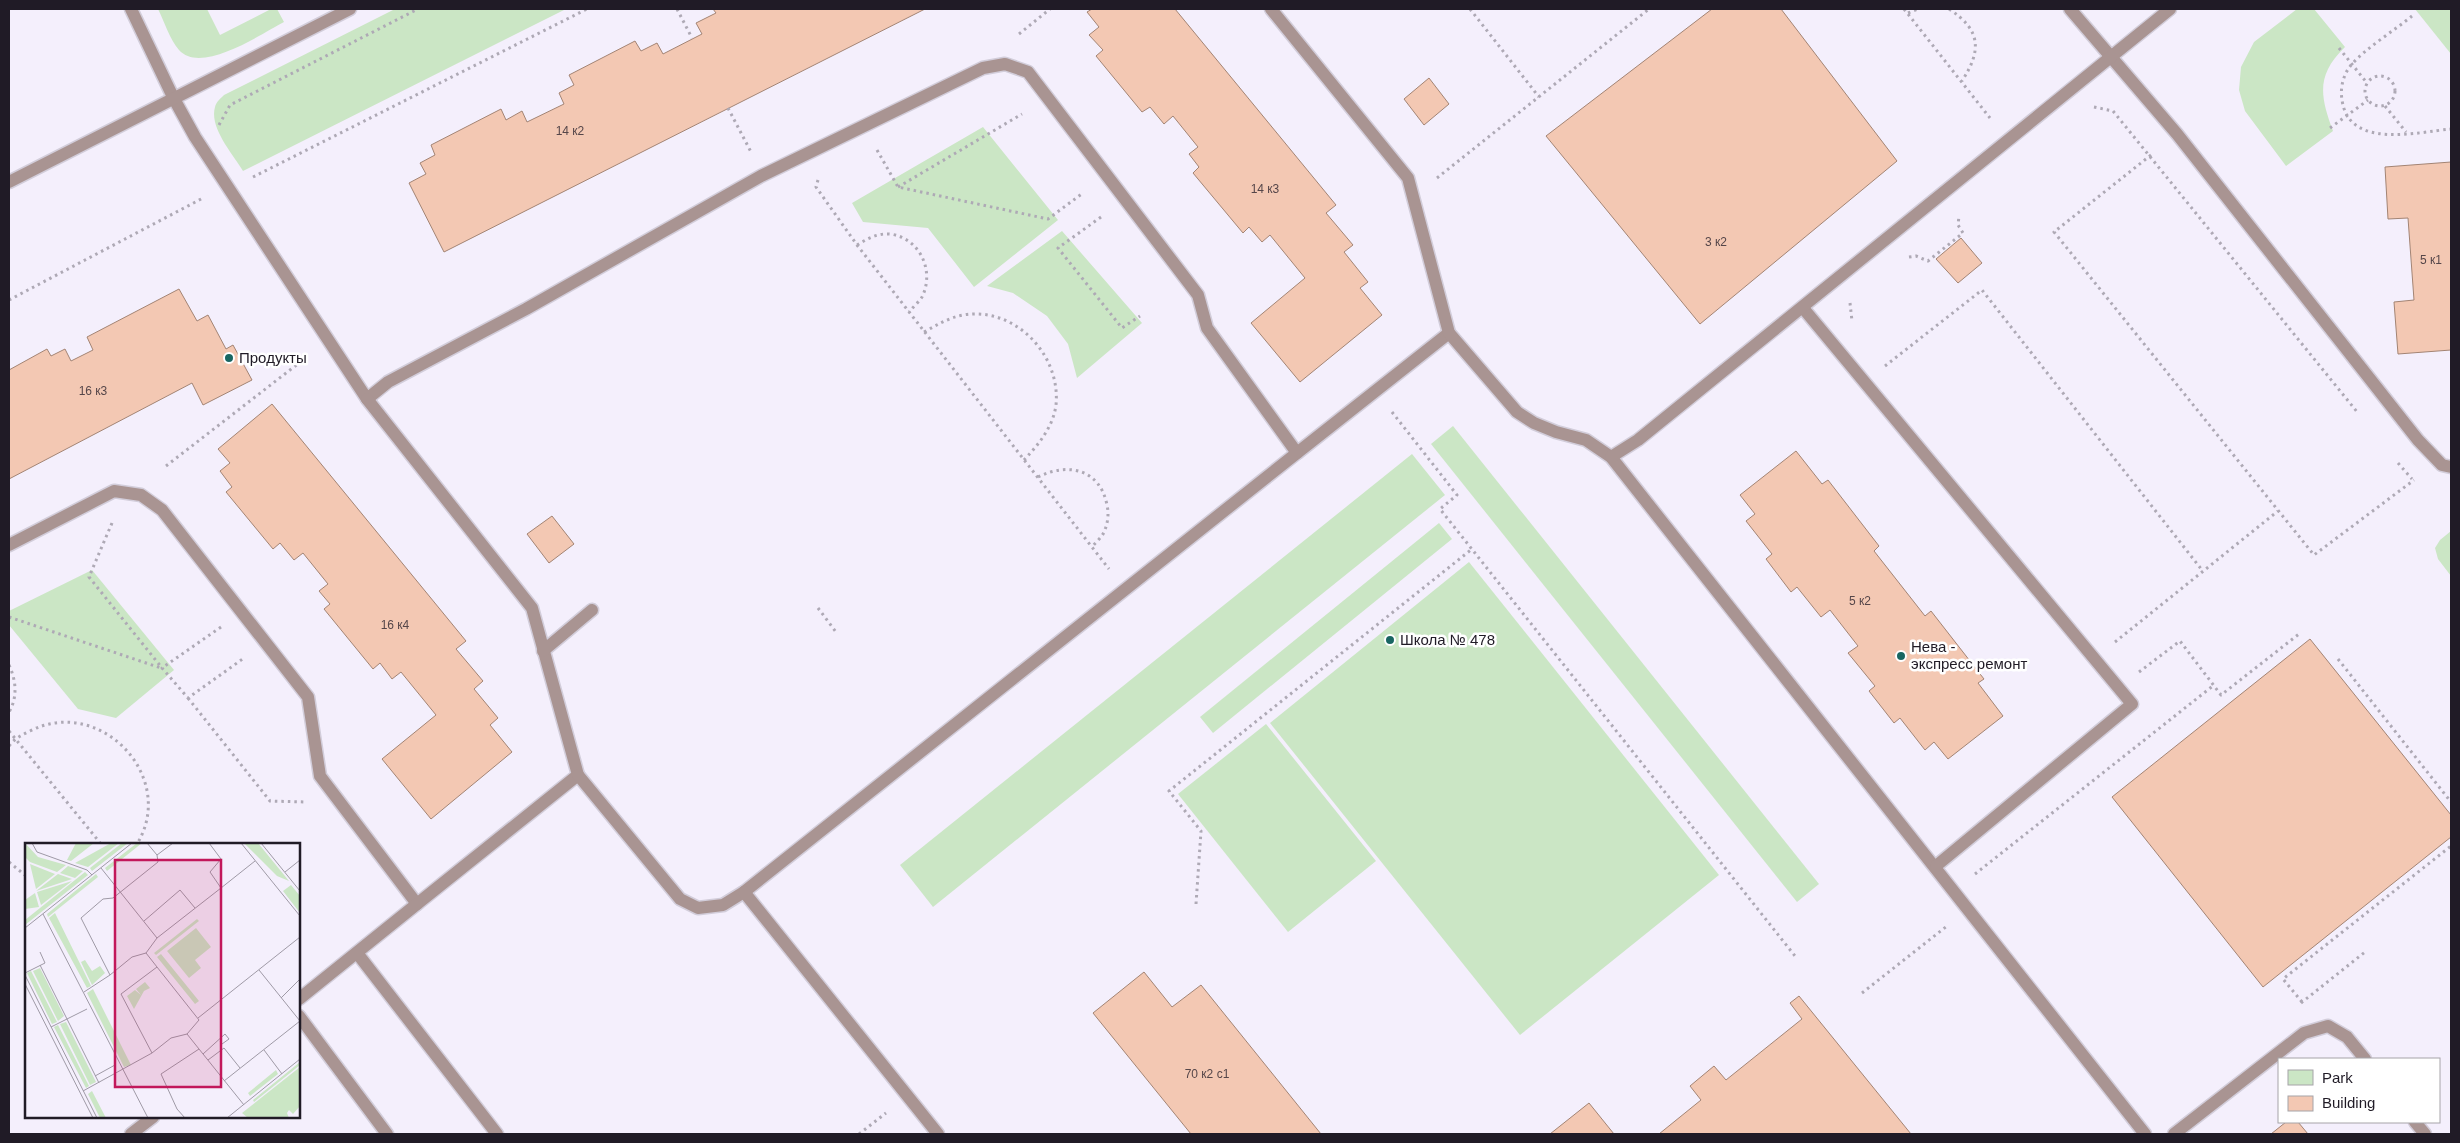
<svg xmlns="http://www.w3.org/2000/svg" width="2460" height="1143" font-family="Arial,sans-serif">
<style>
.green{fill:#cbe6c5}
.building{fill:#f3c8b3;stroke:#a38474}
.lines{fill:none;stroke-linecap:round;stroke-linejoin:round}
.service-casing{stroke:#d2cdda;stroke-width:15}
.path{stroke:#aea9b5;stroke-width:3;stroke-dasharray:2.5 4;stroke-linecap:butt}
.service{stroke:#a99492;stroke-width:12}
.poi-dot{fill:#196662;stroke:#fff;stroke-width:2}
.labels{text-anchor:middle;stroke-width:5;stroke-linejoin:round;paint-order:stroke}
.number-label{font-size:12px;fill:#554649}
.poi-label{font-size:15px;fill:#201b26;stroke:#fff;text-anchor:start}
.inset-road{fill:none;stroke:#9f9aa6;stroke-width:1}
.view{fill:#c2185b;fill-opacity:0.15;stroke:#c2185b;stroke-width:2.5}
.inset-edge{fill:none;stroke:#201b26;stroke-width:2.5}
</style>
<rect width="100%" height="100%" fill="#f4effc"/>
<!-- green -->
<g class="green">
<path d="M158,9H207L220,35L271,9H277L284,22C261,34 201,75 179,50C170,40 164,21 158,9Z"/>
<path d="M395,9H566L243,171C233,154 209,128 215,107C216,102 221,98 224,95Z"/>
<path d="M2297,9H2314L2345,47C2316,75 2320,96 2333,131L2286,166L2245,111L2239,90L2241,67L2254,42Z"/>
<path d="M2415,9H2451V54Z"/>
<path d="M983,127L1058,220L974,287L928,228L863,222L852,203Z"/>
<path d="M1062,231L1142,323L1077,378L1068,344L1047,316L1013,293L987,286Z"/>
<path d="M1453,426L1819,884L1797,902L1431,444Z"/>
<path d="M1412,454L1445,495L933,907L900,865Z"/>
<path d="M1439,523L1452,539L1213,733L1200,717Z"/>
<path d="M2451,531V576L2438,559L2435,548L2440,540Z"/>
<path d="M1469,562L1719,875L1520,1035L1270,723Z"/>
<path d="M92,570L174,670L116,718L78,709L9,625V611Z"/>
<path d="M1266,724L1376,861L1288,932L1178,794Z"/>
</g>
<!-- building -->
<g class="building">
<path d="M713,9H925L444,252L409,183L426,174L420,163L435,155L431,145L501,109L506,120L522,111L527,122L564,104L559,93L574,85L569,75L635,41L641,51L657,43L663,54L702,34L696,23L716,13Z"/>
<path d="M1092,9H1175L1336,205L1326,213L1353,245L1344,252L1368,282L1360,288L1382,315L1300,382L1251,323L1305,278L1270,235L1262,242L1249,227L1243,233L1193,173L1199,167L1189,154L1198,147L1173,116L1164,124L1150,107L1142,112L1096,56L1103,50L1089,35L1099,27L1087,12Z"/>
<path d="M1712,9H1781L1897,161L1700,324L1546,136Z"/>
<path d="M1429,78L1449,104L1424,125L1404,99Z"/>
<path d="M2451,162V350L2398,354L2394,302L2414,300L2408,218L2388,219L2385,167Z"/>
<path d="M1961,238L1982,263L1958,283L1936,259Z"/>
<path d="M179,289L197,321L208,315L226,349L233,345L252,380L203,405L192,383L9,479V370L47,349L51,356L65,349L71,361L93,350L87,337Z"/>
<path d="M272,404L466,641L456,649L483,681L474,689L498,718L490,725L512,752L431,819L382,759L436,715L401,672L392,679L380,663L373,669L324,609L330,604L319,591L328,584L303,553L294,560L280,543L273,549L226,492L232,487L220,471L230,463L218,449Z"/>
<path d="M1796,451L1822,484L1828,480L1879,546L1874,551L1925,616L1931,611L1984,679L1978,683L2003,716L1948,759L1934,742L1925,750L1900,718L1894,723L1869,691L1875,686L1848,653L1858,646L1830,610L1821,617L1797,587L1791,592L1766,559L1772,554L1746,521L1755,514L1740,495Z"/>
<path d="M552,516L574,544L549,563L527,534Z"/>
<path d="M2310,639L2451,815V837L2263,987L2112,797Z"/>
<path d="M1144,972L1172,1007L1201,985L1321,1134H1191L1093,1013Z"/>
<path d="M1799,996L1911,1134H1659L1701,1100L1690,1086L1714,1066L1726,1080L1802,1019L1790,1003Z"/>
<path d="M1589,1103L1614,1134H1550Z"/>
<path d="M2286,1122H2298L2308,1134H2271Z"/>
</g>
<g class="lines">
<defs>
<g id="service">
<path d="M131,9L173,97L195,137L367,399L388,382L526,309L761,176L983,68L1005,64L1028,72L1198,295L1207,328L1297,453L1449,333"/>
<path d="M1271,9L1408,178L1449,333L1517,412L1534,423L1556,432L1586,440L1611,457L2145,1134"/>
<path d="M2070,9L2177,134L2418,440L2442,465L2451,467"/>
<path d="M9,182L350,9"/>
<path d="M1803,308L2132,704L1936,866"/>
<path d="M1611,457L1638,440L2170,9"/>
<path d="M9,545L114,491L141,495L162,510L308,697L320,776L417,904L578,775L532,608L367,399"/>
<path d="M543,651L592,610"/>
<path d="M578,775L680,899L698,908L723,905L744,892L1297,453"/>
<path d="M744,892L938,1134"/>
<path d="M357,953L497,1134"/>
<path d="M299,999L417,904"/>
<path d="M299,1016L387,1134"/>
<path d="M2415,1122L2425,1134"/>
<path d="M131,1134L153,1117"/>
<path d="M2174,1134L2304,1033L2328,1026L2347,1037L2365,1059"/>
</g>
</defs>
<!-- service casing -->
<use href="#service" class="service-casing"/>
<!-- path -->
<g class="path">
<path d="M677,9L692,38"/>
<path d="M1470,9L1539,97"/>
<path d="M1904,9L1990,118"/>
<path d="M1949,9C1981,30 1982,50 1962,81"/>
<path d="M1908,13L1918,9"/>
<path d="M2412,16C2395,30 2366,48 2352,64C2343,74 2340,88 2342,100C2349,150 2417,132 2451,129"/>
<path d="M1019,34L1050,9"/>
<path d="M2339,48L2367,83"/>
<circle cx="2380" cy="91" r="15"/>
<path d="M2385,106L2406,132"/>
<path d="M2094,107L2113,111L2358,413"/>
<path d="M728,108L751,152"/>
<path d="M219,125L230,105L418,9"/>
<path d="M2330,128L2368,100"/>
<path d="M877,150L898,187L1048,219L1083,193"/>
<path d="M2151,155L2054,232L2314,555L2414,480"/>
<path d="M253,177L587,9"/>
<path d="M1437,178L1649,9"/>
<path d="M818,180L816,187L857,245L1109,569"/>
<path d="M898,187L1022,114"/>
<path d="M1101,217L1058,248L1122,328L1140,316"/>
<path d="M857,245C867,239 877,233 890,234C920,238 935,271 922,297C919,302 913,307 909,312"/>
<path d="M1909,257L1916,256L1928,261L1963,233L1958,225L1959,216"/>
<path d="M9,300L203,198"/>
<path d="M1850,303L1852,321"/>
<path d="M924,332C937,325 948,318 963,315C1014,306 1061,354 1056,405C1053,427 1039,444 1024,460"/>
<path d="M1885,366L1982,290L2202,570"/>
<path d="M1392,412L1457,495L1440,509L1795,956"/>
<path d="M2398,463L2412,479"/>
<path d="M166,466L308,356"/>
<path d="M1038,477C1068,462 1100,469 1107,505C1109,514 1108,523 1104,532C1102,537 1096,542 1092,547"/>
<path d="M112,523L89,577L162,668"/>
<path d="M818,608L836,632"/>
<path d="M9,617L161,668"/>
<path d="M221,627L162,668L188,698L244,658"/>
<path d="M2115,642L2278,511"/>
<path d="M2338,659L2451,802"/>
<path d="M9,665C16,680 18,697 9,712"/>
<path d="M2139,672L2180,641L2221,695L2299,634"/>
<path d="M188,698L270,801L306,802"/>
<path d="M9,731L101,844"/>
<path d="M9,746C15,738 22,735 30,731C100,695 178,777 137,844"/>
<path d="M9,862L26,876"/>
<path d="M1975,874L2214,685"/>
<path d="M1196,904L1201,831L1169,791L1472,549"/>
<path d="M1862,993L1947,926"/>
<path d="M2302,1002L2283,979L2451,846"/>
<path d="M2301,1003L2365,952"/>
<path d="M859,1134L886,1113"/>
</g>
<!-- service -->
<use href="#service" class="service"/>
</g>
<!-- markers -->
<g class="poi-dot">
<circle cx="229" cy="358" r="5"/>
<circle cx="1390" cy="640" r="5"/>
<circle cx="1901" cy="656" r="5"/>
</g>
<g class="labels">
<!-- number labels -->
<g class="number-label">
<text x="570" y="135">14 к2</text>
<text x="1265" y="193">14 к3</text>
<text x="1716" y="246">3 к2</text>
<text x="2431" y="264">5 к1</text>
<text x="93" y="395">16 к3</text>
<text x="1860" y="605">5 к2</text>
<text x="395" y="629">16 к4</text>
<text x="1207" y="1078">70 к2 с1</text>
</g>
<!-- poi labels -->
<g class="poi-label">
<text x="239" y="363">Продукты</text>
<text x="1400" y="645">Школа № 478</text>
<text x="1911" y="652">Нева -<tspan x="1911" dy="17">экспресс ремонт</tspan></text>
</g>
</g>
<!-- overview -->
<g transform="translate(25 843)">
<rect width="275" height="275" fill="#f4effc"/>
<path d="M0,0L13,14L41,22L32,29L5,19L0,14ZM51,0H69L46,18L42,17ZM86,0H94L63,24L50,20ZM97,0H103L67,28L65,25ZM112,0H117L82,28L80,25ZM219,0H233L264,38L252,33ZM5,21L30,31L11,46ZM43,23L58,28L50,35L35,30ZM60,29L63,32L0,82V77ZM33,31L47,36L11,48ZM71,31L73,34L23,74L22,71ZM47,38L16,62L12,49ZM266,42L275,53V70L258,48ZM10,50L14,64L0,66V57ZM30,70L66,143L62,145L24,75ZM172,76L174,78L131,112L129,110ZM171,85L186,104L170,117L176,125L164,135L142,108ZM136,111L174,158L170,161L132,114ZM60,117L67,128L75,123L80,130L67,142L56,119ZM15,125L39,173L33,178L8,128ZM6,128L32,179L27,181L2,130ZM120,139L125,145L119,148L109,166L102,153L110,147L116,152L111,146ZM68,146L106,222L99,224L62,150ZM41,179L71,239L65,242L35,181ZM33,182L64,243L61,245L29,184ZM275,219V222L229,259L228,257ZM275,224V263L268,271L264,267L262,270L264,275H223L217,270ZM251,227L253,231L225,253L223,250ZM67,248L81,275H75L63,251Z" fill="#cbe6c5"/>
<path class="inset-road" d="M7,0L12,9L62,27L67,32M184,0L196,16L185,29L196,45L230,18M216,0L275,73M236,0L275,48M132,12L148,0M76,25L132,95M260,29L275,17M18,71L123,275M119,78L155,47L170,65M0,85L107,0M15,122L74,240M132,124L174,177L162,191M0,130L20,120L15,109M0,132L72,275M85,132L107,114L121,110L132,95L196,45M0,141L68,275M59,149L85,132L56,75L78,56L88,55L133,19L132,12L122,0M256,155L275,136M173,175L275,94M26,184L62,166M174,206L219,262M239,207L257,231M127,210L146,195L162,191L174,206L136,231L152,266L160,275M178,211L200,191L204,196L197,201L195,198M183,217L199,205L215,225M70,233L90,222M199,238L275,178L234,127M58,248L127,210L96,151L132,124L121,110M202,275L275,216"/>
<path class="view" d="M90,17H196V244H90Z"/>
<rect width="275" height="275" class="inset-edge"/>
</g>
<!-- border -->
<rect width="2460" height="1143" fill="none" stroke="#201b26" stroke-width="20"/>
<!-- legend -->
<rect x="2278" y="1058" width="162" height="65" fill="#ffffff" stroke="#a6a4a8"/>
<rect x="2288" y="1070" width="25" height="15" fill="#cbe6c5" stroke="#a6a4a8"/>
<text x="2322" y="1083" font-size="15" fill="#201b26">Park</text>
<rect x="2288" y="1096" width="25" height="15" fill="#f3c8b3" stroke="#a6a4a8"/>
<text x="2322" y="1108" font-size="15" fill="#201b26">Building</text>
</svg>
